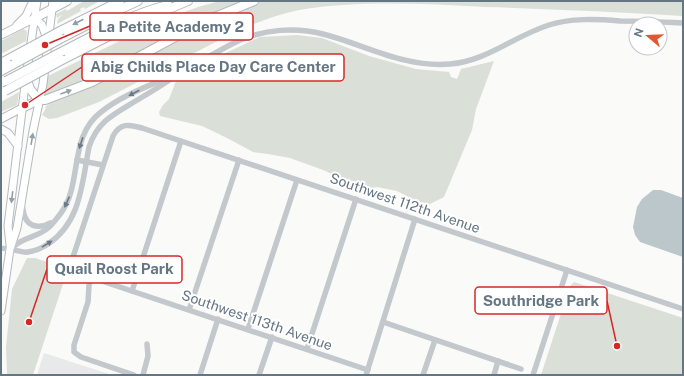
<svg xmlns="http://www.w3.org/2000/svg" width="684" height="376" font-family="'Public Sans',sans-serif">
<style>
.built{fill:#e8e9e9}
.green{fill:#dadfd7}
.water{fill:#bbc7cb}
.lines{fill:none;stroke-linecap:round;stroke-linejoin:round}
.major-casing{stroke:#b5babe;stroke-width:9}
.highway-casing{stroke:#b4b9bd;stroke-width:10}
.minor{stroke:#c3c8cc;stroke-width:5.5}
.major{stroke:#fff;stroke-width:7}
.highway{stroke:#fff;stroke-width:8}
.highway-bridge-casing{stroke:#b4b9bd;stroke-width:10;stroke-linecap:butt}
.highway-bridge{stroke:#fff;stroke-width:8}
.oneway{fill:#939fa8}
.oneway2{fill:#6a7a87}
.labels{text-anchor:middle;stroke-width:4;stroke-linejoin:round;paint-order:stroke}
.street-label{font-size:14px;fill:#657683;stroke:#fff}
.leader{fill:none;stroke:#d62828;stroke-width:1.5}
.callout-dot{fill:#d62828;stroke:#fff;stroke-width:1.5}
.callout{fill:#fff;stroke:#d62828;stroke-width:1.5}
.callout-label{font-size:15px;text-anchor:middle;font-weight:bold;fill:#657683}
</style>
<rect width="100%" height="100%" fill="#fafaf8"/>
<!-- built -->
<path class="built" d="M44,353L112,375H37Z"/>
<!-- green -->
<g class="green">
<path d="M84,1H100L85,9L84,7L80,9L81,11L57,24L58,19L63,14L57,18L56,14L66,9L67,11Z"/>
<path d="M220,1H247L82,83L47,95H45L48,76L60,70L163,20L198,7Z"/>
<path d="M263,1H683V16C617,12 552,9 486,7C424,4 361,0 299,10C278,14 259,22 239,30L99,102L57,118L49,119L42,115L46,108L45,107L52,102L81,90L109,78L194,30L255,3Z"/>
<path d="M23,29L26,30L27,32L26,41L1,54V41Z"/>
<path d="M297,35L322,38L369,56L416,69L449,72L451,77L457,79L461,69L494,61L476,109L472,130L444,197L426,206L397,191L377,187L367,189L361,187L323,170L290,158L268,154L253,152L227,138L202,126L160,116L159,112L163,105L169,99L176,81L215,58L260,37Z"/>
<path d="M19,92L17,105L1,112V102Z"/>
<path d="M27,258H35L59,266L62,274L66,275L33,375H7L6,347L12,289Z"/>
<path d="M574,282L683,318V375H541L570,286Z"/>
</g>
<!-- water -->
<path class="water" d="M653,190H661L683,198V257L640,242L635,235L633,227L637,207L642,199Z"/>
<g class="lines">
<defs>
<g id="major">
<path d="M35,18L42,25L47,39"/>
<path d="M17,25L26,16L33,1"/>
<path d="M1,35L35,18"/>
<path d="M1,119L22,108"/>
<path d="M1,129L8,133L18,146"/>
<path d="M10,245L8,226L26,77L37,1"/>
<path d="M1,311L10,249L17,228L33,131L43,84L53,1"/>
</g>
<g id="highway">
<path d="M35,18L67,1"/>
<path d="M62,30L120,1"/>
<path d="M60,39L97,20L138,1"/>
<path d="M63,51C97,34 130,14 168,5"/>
<path d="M62,60L133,24L188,1"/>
<path d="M1,63L14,56"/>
<path d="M1,71L12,65"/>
<path d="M26,77L30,89L39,100"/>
<path d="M22,108L39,100H45L92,82L205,21L254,1"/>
</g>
</defs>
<!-- major casing -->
<use href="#major" class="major-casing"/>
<!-- highway casing -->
<use href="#highway" class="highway-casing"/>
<!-- minor -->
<g class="minor">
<path d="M77,160L103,165"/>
<path d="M22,204C23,208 23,213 25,217C29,228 42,228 50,223"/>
<path d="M1,248C4,249 7,248 10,249C16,250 22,253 28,252C35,251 42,248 48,244C81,222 82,183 89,147C98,120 116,113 139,99C151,92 162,85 174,77"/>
<path d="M10,249C13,247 16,244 20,242C29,237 40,235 48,228C53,224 57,218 61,213C83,183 68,137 101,112C125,93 155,84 182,71C201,62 219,50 238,41C264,29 296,27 323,34C366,45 404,68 450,64C487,61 514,36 549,25C571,18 596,19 620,21C641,21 662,22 683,23"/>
<path d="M92,277L89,285L88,302L74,345V352L81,357L134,375"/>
<path d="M132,291L181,141"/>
<path d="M189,310L239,160"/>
<path d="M383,322L521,369"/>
<path d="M248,329L297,180"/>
<path d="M307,349L356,199"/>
<path d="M368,370L81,274C75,272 70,270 71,263L113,136C120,123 129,124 142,128L683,309"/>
<path d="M143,375L148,356L147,344"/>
<path d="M200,375L218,319"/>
<path d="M259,375L272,337"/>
<path d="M366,375L415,219"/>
<path d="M423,375L435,340"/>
<path d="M494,375L498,361"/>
<path d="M533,375L567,270"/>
</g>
<!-- major -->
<use href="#major" class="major"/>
<!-- highway -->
<use href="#highway" class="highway"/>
<defs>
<g id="highway-bridge">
<path d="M14,56L62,30"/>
<path d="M12,65L60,39"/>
<path d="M6,81L63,51"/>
<path d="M5,91L62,60"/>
</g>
</defs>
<!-- highway-bridge casing -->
<use href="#highway-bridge" class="highway-bridge-casing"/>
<!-- highway-bridge -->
<use href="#highway-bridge" class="highway-bridge"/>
</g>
<!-- one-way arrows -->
<defs><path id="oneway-solid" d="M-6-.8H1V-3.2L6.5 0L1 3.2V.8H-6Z"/></defs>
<g class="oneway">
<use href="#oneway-solid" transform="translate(78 22) rotate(153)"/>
<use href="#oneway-solid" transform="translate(66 92) rotate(-20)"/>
<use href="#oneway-solid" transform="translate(32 139) rotate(-81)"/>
<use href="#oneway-solid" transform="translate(12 197) rotate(97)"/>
</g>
<g class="oneway2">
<use href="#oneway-solid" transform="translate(134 93) rotate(152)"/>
<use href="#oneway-solid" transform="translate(81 143) rotate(108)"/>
<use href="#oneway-solid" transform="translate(67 202) rotate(114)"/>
<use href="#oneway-solid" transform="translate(47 244) rotate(-32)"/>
</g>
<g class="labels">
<!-- street labels -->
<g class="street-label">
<text transform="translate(405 203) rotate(19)" y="5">Southwest 112th Avenue</text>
<text transform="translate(257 320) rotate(19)" y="5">Southwest 113th Avenue</text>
</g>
</g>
<!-- callouts -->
<path class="leader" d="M45 45L90 26M25 105L82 67M29 322L47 269M617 346L607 301"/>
<g class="callout-dot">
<circle cx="45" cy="45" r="4"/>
<circle cx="25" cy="105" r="4"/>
<circle cx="29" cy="322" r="4"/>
<circle cx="617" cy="346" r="4"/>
</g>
<g class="callout">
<rect x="90" y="13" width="163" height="27" rx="4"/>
<rect x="82" y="54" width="262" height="27" rx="4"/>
<rect x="47" y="256" width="135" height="27" rx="4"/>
<rect x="475" y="287" width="132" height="27" rx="4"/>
</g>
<g class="callout-label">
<text x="171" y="32">La Petite Academy 2</text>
<text x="213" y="72">Abig Childs Place Day Care Center</text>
<text x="114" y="274">Quail Roost Park</text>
<text x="541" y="306">Southridge Park</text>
</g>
<!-- border -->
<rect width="684" height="376" fill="none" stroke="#657683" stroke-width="4"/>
<!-- north arrow -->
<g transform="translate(648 36) rotate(289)"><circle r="19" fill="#ffffff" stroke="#c1c8cd"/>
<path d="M0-3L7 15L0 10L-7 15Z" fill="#e4572e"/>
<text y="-6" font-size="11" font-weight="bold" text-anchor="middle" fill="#657683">N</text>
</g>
</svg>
